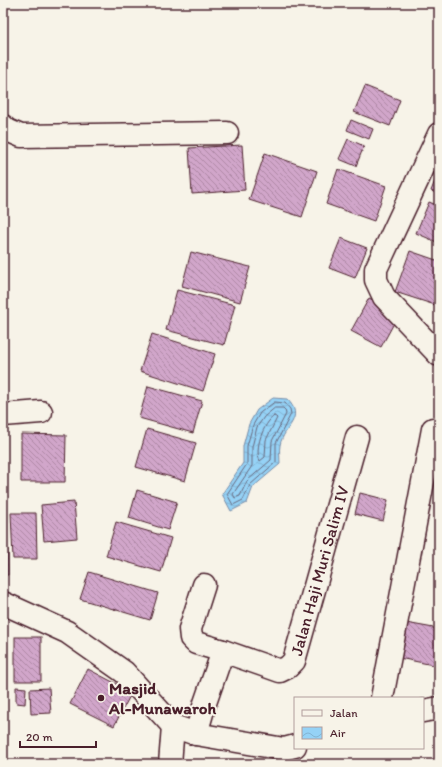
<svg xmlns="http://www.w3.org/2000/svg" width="442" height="767" font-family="Itim,sans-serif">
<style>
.water{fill:url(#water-waves);stroke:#778aa5}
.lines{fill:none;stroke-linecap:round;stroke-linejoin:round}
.shore{stroke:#68677c;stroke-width:1}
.building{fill:url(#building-back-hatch);stroke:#4a1f2b}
.street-casing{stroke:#4a1f2b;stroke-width:25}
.street{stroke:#f7f3e8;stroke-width:22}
.poi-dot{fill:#4a1f2b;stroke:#f7f3e8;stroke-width:1.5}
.labels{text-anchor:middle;stroke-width:4;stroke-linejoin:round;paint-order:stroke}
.street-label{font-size:17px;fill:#4a1f2b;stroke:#f7f3e8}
.poi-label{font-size:17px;font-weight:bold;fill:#4a1f2b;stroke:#f7f3e8;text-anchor:start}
</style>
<defs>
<pattern id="water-waves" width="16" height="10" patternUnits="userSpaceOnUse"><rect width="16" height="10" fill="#95d2f6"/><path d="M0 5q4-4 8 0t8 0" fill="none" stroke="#82b4d3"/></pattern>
<pattern id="building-back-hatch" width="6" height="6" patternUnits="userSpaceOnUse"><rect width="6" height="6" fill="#d1a6ca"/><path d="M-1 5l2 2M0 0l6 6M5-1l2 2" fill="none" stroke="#ac87a4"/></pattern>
</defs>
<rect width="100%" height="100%" fill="#f7f3e8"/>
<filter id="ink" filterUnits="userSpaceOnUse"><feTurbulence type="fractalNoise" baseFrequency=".025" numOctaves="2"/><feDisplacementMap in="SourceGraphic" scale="8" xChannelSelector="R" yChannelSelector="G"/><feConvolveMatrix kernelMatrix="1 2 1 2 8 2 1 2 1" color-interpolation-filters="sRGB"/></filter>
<g filter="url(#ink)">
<!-- water -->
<path class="water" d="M273,398L287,399C306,418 284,426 280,445C279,450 280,458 280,464L253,487L247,503L231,511L222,494L243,463V446L249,424L257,410Z"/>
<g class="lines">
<!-- shore -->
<g class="shore">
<path d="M275,402L285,403L290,409L291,414L276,443V462L250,485L243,500L233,505L227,494L247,464V446L253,425L260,413Z"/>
<path d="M275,408H283L285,410L286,414L272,441L271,460L247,481L240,496L235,498L233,494L252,466V447L257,427L264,417Z"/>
<path d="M274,416L276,417L277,418L266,440L265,457L260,461C254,449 263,424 274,416Z"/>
</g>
</g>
<!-- building -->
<g class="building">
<path d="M365,86L400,100L390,126L354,112Z"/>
<path d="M351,120L373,129L369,139L347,130Z"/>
<path d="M348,139L364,146L356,166L339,159Z"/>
<path d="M242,145L245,190L192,194L189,148Z"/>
<path d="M265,153L317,171L302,217L249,200Z"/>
<path d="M338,169L386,186L374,221L326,204Z"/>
<path d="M439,170V194L431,191Z"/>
<path d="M429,202L439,206V243L416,233Z"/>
<path d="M341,238L367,248L355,278L329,268Z"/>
<path d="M410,251L439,261V293L435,305L395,292Z"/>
<path d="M191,252L250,267L240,302L182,286Z"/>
<path d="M177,290L235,305L224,345L166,330Z"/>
<path d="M369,298L399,314L381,347L351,331Z"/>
<path d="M152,334L215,354L203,391L140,371Z"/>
<path d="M148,386L202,401L193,433L139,418Z"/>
<path d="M147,429L196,443L185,481L136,467Z"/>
<path d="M21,434L66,435L65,482H21Z"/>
<path d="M137,490L177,502L168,530L129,518Z"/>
<path d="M360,493L388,500L383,521L355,514Z"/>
<path d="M3,495H7L8,575H3Z"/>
<path d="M74,502L77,538L44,541L41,505Z"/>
<path d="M11,513H36L37,559H13Z"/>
<path d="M116,522L171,538L161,572L106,556Z"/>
<path d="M89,572L158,593L150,620L80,599Z"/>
<path d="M406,623L439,629L438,666L399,658Z"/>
<rect x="15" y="637" width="26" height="44"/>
<path d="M88,669L132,692L114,726L70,704Z"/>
<path d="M16,687L26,688L25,704L16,703Z"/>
<path d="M49,688L51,713L31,714L30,689Z"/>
</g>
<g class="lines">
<defs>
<g id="street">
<path d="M3,126L7,130L21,136L227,133"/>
<path d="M439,134L376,269V280L384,297L439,355"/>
<path d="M3,415L41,412"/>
<path d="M204,585L190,629L191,638L196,643L223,651"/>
<path d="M3,603L67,632L124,672L173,726L196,734L284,749L295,746"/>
<path d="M382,698L433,429"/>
<path d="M423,711L439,708"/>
<path id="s1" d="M196,734L205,703L223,651L280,671L288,667L294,661L357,437"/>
<path d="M170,764L173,726"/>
</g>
</defs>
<!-- street casing -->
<use href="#street" class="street-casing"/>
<!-- street -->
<use href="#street" class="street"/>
</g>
</g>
<!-- markers -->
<circle class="poi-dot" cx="101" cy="698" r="4"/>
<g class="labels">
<!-- street labels -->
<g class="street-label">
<text dy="6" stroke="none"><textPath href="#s1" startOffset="259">Jalan Haji Muri Salim IV</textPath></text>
</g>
<!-- poi labels -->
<g class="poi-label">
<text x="109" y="694">Masjid<tspan x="109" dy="20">Al-Munawaroh</tspan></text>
</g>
</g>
<!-- margin -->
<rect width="442" height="767" fill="none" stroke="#f7f3e8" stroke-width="16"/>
<rect x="8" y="8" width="426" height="751" fill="none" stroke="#4a1f2b" stroke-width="1.5" filter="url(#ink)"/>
<!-- legend -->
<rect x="294" y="697" width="130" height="52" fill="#f7f3e8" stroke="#b29e9c"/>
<rect x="302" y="710" width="20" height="6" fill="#f7f3e8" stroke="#b29e9c"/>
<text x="330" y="717" font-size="12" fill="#4a1f2b">Jalan</text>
<rect x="302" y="727" width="20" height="12" fill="url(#water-waves)" stroke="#b29e9c"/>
<text x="330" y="737" font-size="12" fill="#4a1f2b">Air</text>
<!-- scale -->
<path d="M20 741v6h76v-6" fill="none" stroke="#4a1f2b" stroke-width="2"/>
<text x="26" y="741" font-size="12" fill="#4a1f2b" stroke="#f7f3e8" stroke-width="3" paint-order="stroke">20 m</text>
</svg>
